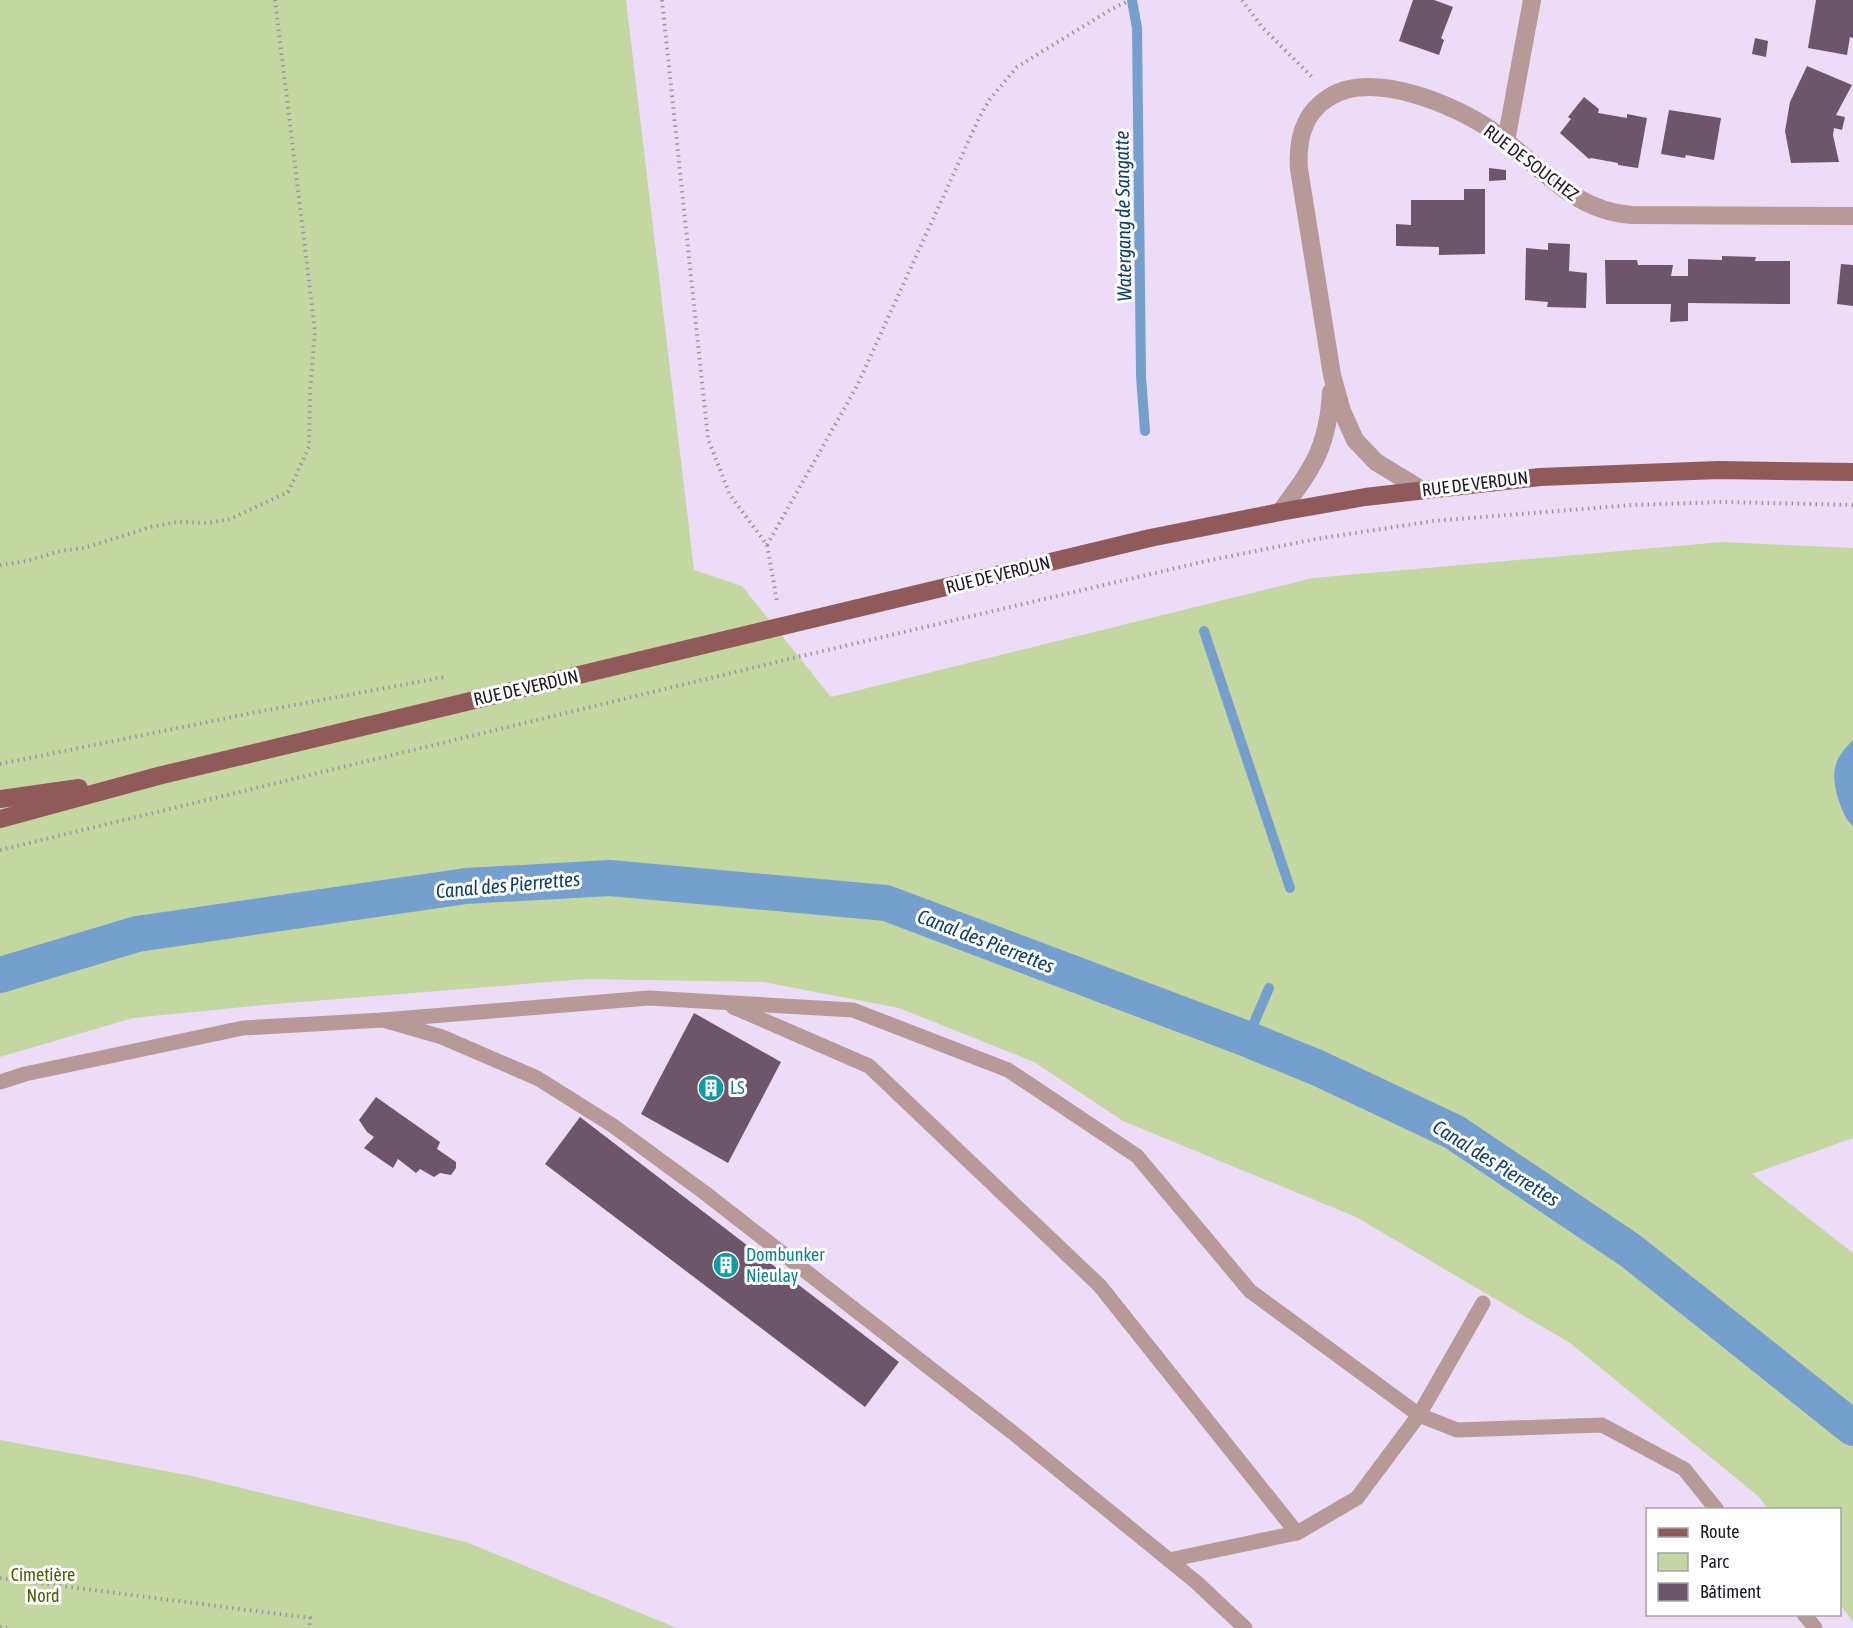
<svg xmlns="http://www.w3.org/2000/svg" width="1853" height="1628" font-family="'Asap Condensed',sans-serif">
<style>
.green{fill:#c5d7a1}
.water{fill:#75a0cd}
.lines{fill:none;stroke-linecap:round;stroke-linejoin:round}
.stream{stroke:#75a0cd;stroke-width:10}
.canal{stroke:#75a0cd;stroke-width:36}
.building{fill:#6d5669}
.path{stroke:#9f93a8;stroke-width:4;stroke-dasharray:1.5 4.5;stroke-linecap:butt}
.lane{stroke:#b79997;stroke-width:15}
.street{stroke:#b79997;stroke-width:18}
.primary{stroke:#8f5a59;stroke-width:18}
.labels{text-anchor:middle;stroke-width:6;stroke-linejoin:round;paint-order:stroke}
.street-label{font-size:18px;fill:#1d1721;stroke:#fff}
.culture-label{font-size:18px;fill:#0d838f;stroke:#fff;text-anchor:start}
.park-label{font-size:18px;fill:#4b6100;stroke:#fff}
.water-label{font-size:20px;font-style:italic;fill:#113f6a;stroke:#fff}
</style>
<rect width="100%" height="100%" fill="#ecdcf8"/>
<!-- green -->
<g class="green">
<path d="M0,0H626L694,570L742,586L831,697L1313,578L1722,542L1853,548V1138L1752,1174L1853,1253V1622L1840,1604V1510L1768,1509L1758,1496L1570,1343L1356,1217L1123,1121L1034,1062L899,1008L763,982L587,979L263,1005L133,1018L0,1057Z"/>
<path d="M0,1440L192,1476L466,1542L677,1628H0Z"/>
</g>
<!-- water -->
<path class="water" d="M1853,740V826C1842,818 1831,782 1835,768C1837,757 1845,748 1853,740Z"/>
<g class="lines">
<!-- stream -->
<g class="stream">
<path d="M1132,0L1137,28L1141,376L1145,431"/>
<path d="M1204,631L1290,888"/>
<path d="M1247,1039L1269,988"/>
</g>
<!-- canal -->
<path class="canal" d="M0,975L137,934L466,886L610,878L886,903L1247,1039L1318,1068L1454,1132L1631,1251L1853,1428"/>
</g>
<!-- building -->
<g class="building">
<path d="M1413,0H1434L1453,7L1441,38L1444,40L1439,55L1399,41Z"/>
<path d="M1816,0H1853V38L1850,37L1847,55L1808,48Z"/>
<path d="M1755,38L1768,41L1766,57L1752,54Z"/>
<path d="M1807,66L1852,85L1836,115L1845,117L1842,130L1834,128L1833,135L1839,162L1791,163L1785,131L1790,102Z"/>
<path d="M1584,97L1599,109L1598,113L1627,118V114L1647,118L1638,168L1618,165V163L1591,158L1589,159L1560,133L1571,119L1568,117Z"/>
<path d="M1669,110L1721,118L1714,160L1686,155L1685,158L1661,154Z"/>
<path d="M1489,168L1506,170V180L1489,181Z"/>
<path d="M1464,189H1485V254L1439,255V247L1396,246V224L1411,225V200H1464Z"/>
<path d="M1548,243L1570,244L1569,271L1587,273L1586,308L1547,307L1548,302L1525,300L1526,248L1548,250Z"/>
<path d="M1722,256L1756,257L1755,261H1790V304L1688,303V321L1670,322L1671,304H1606L1605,260H1637L1638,265H1673L1671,276H1688V259L1722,260Z"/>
<path d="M1841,264L1853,265V306L1837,304Z"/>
<path d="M694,1013L781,1062L728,1163L641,1114Z"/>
<path d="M376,1097L440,1142L437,1149L456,1162V1168L451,1175L440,1173L434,1177L420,1169L416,1173L398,1159L393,1168L364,1148L374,1137L367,1132L359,1120Z"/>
<path d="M580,1117L899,1362L865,1407L545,1164Z"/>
</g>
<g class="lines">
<!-- path -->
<g class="path">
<path d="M662,0L708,439L730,495L767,545L777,601"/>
<path d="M1242,0L1262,27L1312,77"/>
<path d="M767,545L857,386L979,118L990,99L1017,67L1110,10L1130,0"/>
<path d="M0,565L27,561L60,551L84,548L151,527L177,522L208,523L230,519L288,492L309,447L310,391L315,331L275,0"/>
<path d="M0,764L252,713L444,677"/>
<path d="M0,850L789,659L1206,561L1316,539L1433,521L1632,505L1723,502L1853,505"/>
<path d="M0,1578L310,1618L309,1628"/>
<path d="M0,1627L7,1628"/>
</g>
<!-- lane -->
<g class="lane">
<path d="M733,1007L869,1066L1100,1286L1297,1533"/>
<path d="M383,1020L649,998L853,1010L1008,1070L1137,1156L1250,1291L1419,1415L1357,1498L1297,1533L1169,1560"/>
<path d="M0,1082L25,1074L243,1028L383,1020L442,1037L537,1078L612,1125L705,1193L1012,1432L1196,1582L1245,1628"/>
<path d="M1483,1303L1419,1415L1457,1430L1602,1425L1684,1469L1717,1510"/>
<path d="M1804,1614L1815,1628"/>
</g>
<!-- street -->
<g class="street">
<path d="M1506,141L1532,0"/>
<path d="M1422,490L1376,462L1355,440L1342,411L1332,375L1299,169C1297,140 1303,114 1328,98C1372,69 1456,105 1494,132C1540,165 1572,211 1632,215L1853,216"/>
<path d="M1280,512C1312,469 1328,448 1331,392"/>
</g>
<!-- primary -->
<g class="primary">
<path d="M0,799L79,788"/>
<path d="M0,819L158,776L1150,538L1280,512L1365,497L1540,477L1718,470L1853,472"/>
</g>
</g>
<!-- icons -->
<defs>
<symbol id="building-disc" viewBox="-11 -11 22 22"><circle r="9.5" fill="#0f9aa8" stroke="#fff"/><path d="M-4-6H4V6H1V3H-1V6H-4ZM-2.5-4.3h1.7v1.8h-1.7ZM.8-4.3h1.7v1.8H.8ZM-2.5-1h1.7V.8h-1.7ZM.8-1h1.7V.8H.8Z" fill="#fff"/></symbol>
</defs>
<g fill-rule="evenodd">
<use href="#building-disc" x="696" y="1073" width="30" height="30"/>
<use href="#building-disc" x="711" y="1250" width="30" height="30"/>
</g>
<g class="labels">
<!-- street labels -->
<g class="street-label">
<text transform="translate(1531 163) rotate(37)" y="6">RUE DE SOUCHEZ</text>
<text transform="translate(1475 484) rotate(-7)" y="6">RUE DE VERDUN</text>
<text transform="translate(998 575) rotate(-14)" y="6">RUE DE VERDUN</text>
<text transform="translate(526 688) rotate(-13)" y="6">RUE DE VERDUN</text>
</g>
<!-- culture labels -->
<g class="culture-label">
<text x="730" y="1094">LS</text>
<text x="746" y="1261">Dombunker<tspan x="746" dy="21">Nieulay</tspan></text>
</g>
<!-- park labels -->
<g class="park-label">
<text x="43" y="1581">Cimetière<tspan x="43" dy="21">Nord</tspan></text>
</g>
<!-- water labels -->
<g class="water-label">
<text transform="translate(1123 216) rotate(-91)" y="7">Watergang de Sangatte</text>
<text transform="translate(508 885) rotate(-5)" y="7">Canal des Pierrettes</text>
<text transform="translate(986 941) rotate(21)" y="7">Canal des Pierrettes</text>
<text transform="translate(1496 1163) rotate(32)" y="7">Canal des Pierrettes</text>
</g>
</g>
<!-- legend -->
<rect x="1646" y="1508" width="195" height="108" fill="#ffffff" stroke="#a5a2a6" stroke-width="1.5"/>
<rect x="1658" y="1528" width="30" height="9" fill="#8f5a59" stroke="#a5a2a6" stroke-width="1.5"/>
<text x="1700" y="1538" font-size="18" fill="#1d1721">Route</text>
<rect x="1658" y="1553" width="30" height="18" fill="#c5d7a1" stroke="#a5a2a6" stroke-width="1.5"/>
<text x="1700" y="1568" font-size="18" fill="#1d1721">Parc</text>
<rect x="1658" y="1583" width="30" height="18" fill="#6d5669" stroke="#a5a2a6" stroke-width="1.5"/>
<text x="1700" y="1598" font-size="18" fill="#1d1721">Bâtiment</text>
</svg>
